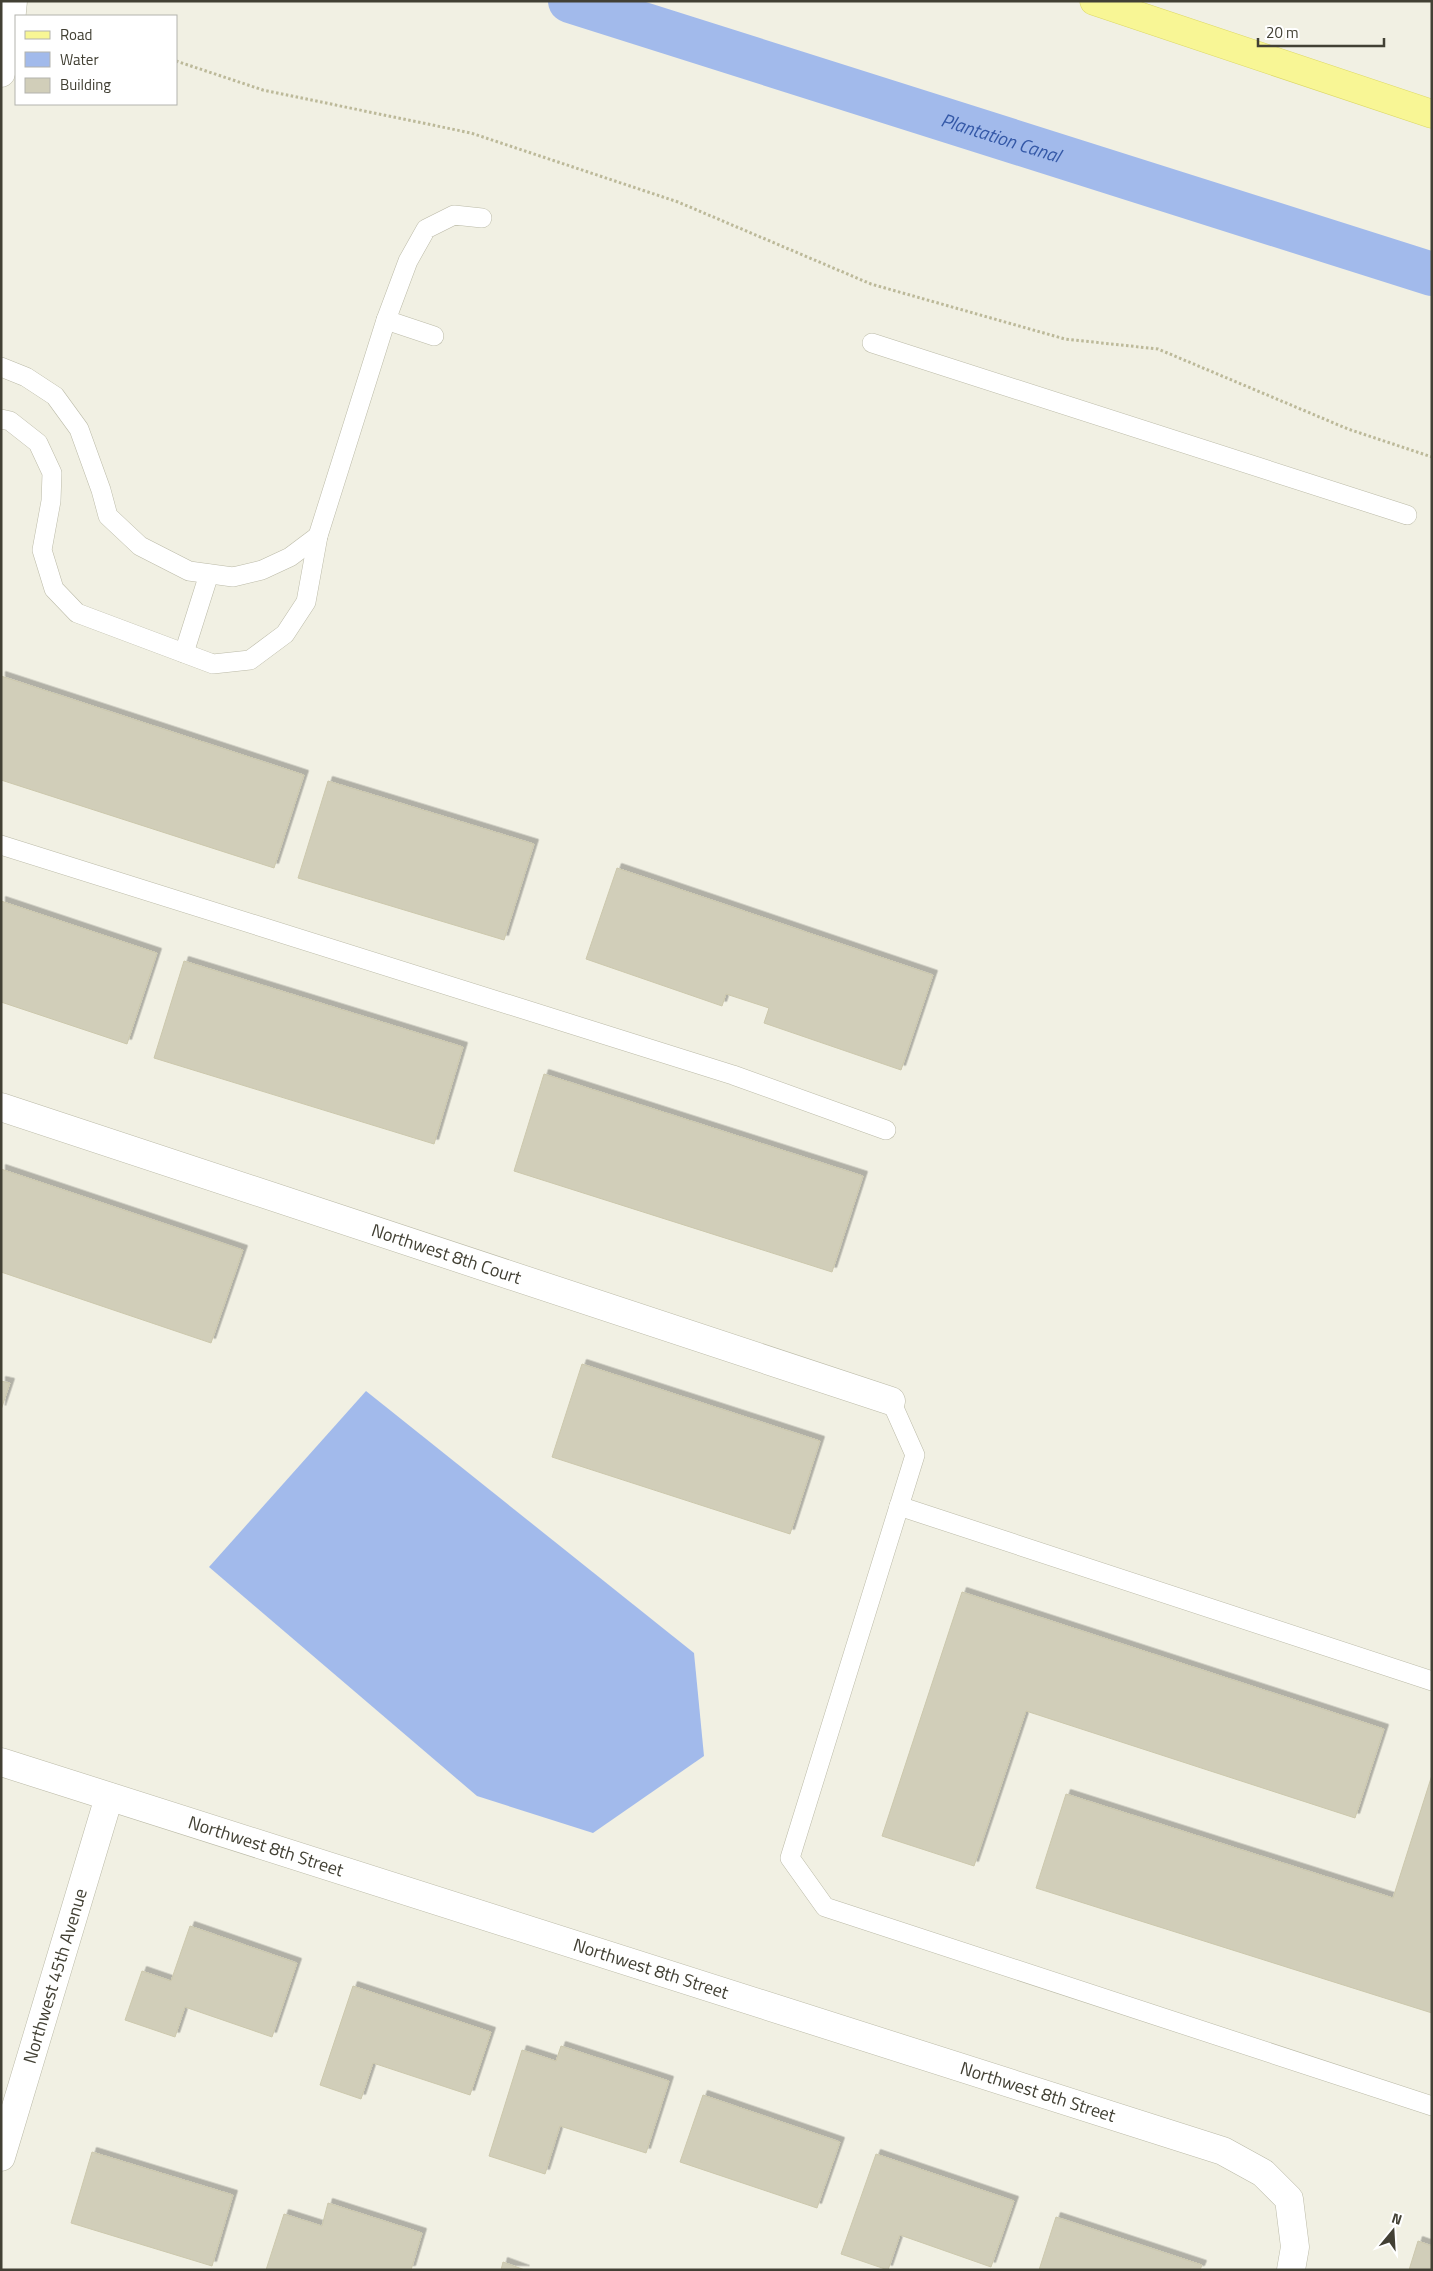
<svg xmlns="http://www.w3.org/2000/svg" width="1433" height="2271" font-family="'Titillium Web',sans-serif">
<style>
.water{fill:#a2baeb}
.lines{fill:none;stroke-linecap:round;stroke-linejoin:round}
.canal{stroke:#a2baeb;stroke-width:44}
.building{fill:#d1ceb9;stroke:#ccc8ad;filter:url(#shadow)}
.service-casing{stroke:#bbbaa7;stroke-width:20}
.minor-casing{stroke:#bbbaa7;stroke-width:29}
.primary-casing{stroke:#dcd866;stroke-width:29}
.path{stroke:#bcb999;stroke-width:3;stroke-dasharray:2.5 2.5;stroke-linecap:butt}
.service{stroke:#fff;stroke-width:19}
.minor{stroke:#fff;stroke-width:28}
.primary{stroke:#f8f695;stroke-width:28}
.labels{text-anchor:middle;stroke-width:4;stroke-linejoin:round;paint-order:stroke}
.street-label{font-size:18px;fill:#424034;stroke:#fff}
.water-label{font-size:19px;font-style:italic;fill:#3458a7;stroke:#fff}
</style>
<defs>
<filter id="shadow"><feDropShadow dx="4.5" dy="-4.5" stdDeviation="0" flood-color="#0004"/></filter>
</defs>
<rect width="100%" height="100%" fill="#f1f0e3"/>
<!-- water -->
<path class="water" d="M366,1391L694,1653L704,1756L593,1833L477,1796L209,1567Z"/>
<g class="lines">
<!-- canal -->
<path class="canal" id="s1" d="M570,1L1432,274"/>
</g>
<!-- building -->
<g class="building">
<path d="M1,676L304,775L274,868L1,780Z"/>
<path d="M328,781L534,844L504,940L298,878Z"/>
<path d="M617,868L933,975L901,1070L764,1023L769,1008L726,994L722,1006L586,959Z"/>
<path d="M1,901L157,953L127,1044L1,1002Z"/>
<path d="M184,961L463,1047L434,1144L154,1058Z"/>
<path d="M544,1074L863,1176L832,1272L514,1171Z"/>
<path d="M1,1169L243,1250L211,1343L1,1272Z"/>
<path d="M582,1364L820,1441L790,1534L552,1457Z"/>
<path d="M1,1381L10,1383L1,1410Z"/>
<path d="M962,1592L1384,1729L1355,1818L1026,1711L974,1866L882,1836Z"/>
<path d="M1432,1775V2013L1036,1888L1066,1794L1393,1898Z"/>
<path d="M190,1926L297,1963L272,2037L185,2007L175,2037L125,2020L142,1971L171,1981Z"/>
<path d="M353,1986L491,2032L470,2095L373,2063L361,2099L320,2085Z"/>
<path d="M561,2046L669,2081L646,2153L560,2126L545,2174L489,2156L522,2050L556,2061Z"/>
<path d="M703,2095L840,2142L817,2208L680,2162Z"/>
<path d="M92,2152L233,2195L212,2266L71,2223Z"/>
<path d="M876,2154L1014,2201L991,2267L900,2235L888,2270L841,2254Z"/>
<path d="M328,2203L422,2233L411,2270H266L284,2214L322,2226Z"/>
<path d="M1056,2217L1202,2265L1200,2270H1039Z"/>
<path d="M1418,2241L1432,2246V2270H1409Z"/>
<path d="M503,2262L525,2270H501Z"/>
</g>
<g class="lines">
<defs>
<g id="service">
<path d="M386,320L434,336"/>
<path d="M872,343L1407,515"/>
<path d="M1,367L26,377L55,396L79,429L101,490L108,516L140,546L189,571L233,577L262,570L290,557L318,536"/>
<path d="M1,419L10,421L38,443L52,473L51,501L42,550L54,589L77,613L213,664L250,660L285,634L306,602L318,536L386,320L408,261L426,229L454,215L482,218"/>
<path d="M184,653L209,574"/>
<path d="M1,845L733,1075L886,1130"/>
<path d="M891,1401L915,1455L790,1858L825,1907L1432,2106"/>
<path d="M899,1506L1432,1681"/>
</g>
<g id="minor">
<path d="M1,73L10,32L13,1"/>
<path id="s2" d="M1,1107L891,1401"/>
<path id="s3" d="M1,1762L1223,2151L1263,2173L1289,2199L1295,2247L1291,2270"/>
<path id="s4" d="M1,2157L109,1797"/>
</g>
<path id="primary" d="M1094,1L1432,114"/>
</defs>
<!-- service casing -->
<use href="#service" class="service-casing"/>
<!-- minor casing -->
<use href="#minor" class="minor-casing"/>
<!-- primary casing -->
<use href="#primary" class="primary-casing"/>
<!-- path -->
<path class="path" d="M176,61L263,90L471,133L678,202L871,284L1065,339L1158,349L1348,429L1432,457"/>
<!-- service -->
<use href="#service" class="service"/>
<!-- minor -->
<use href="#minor" class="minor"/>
<!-- primary -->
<use href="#primary" class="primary"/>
</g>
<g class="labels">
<!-- street labels -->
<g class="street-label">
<text dy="6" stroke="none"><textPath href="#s2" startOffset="469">Northwest 8th Court</textPath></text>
<text dy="6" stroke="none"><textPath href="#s3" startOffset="278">Northwest 8th Street</textPath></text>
<text dy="6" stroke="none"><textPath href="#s3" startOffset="682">Northwest 8th Street</textPath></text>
<text dy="6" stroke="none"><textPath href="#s4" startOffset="189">Northwest 45th Avenue</textPath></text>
<text dy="6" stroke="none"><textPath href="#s3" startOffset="1088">Northwest 8th Street</textPath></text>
</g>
<!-- water labels -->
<g class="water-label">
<text dy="7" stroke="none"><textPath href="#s1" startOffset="452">Plantation Canal</textPath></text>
</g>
</g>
<!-- border -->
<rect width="1433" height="2271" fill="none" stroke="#424034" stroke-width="5"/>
<!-- legend -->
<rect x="15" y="15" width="162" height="90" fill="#ffffff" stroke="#b3b3ae"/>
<rect x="25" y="31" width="25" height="8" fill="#f8f695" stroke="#b3b3ae"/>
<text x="60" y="40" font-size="15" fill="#424034">Road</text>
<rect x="25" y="52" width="25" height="15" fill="#a2baeb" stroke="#b3b3ae"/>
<text x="60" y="65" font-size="15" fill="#424034">Water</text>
<rect x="25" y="78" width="25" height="15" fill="#d1ceb9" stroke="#b3b3ae"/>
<text x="60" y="90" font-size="15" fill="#424034">Building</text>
<!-- north arrow -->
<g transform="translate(1393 2231) rotate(18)" stroke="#ffffff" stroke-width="4" paint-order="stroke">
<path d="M0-4L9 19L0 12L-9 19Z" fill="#424034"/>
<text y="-8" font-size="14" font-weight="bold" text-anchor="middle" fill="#424034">N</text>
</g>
<!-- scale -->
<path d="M1258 38v8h126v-8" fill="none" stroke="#424034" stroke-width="2.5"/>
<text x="1266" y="38" font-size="15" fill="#424034" stroke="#ffffff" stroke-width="4" paint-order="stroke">20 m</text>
</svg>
